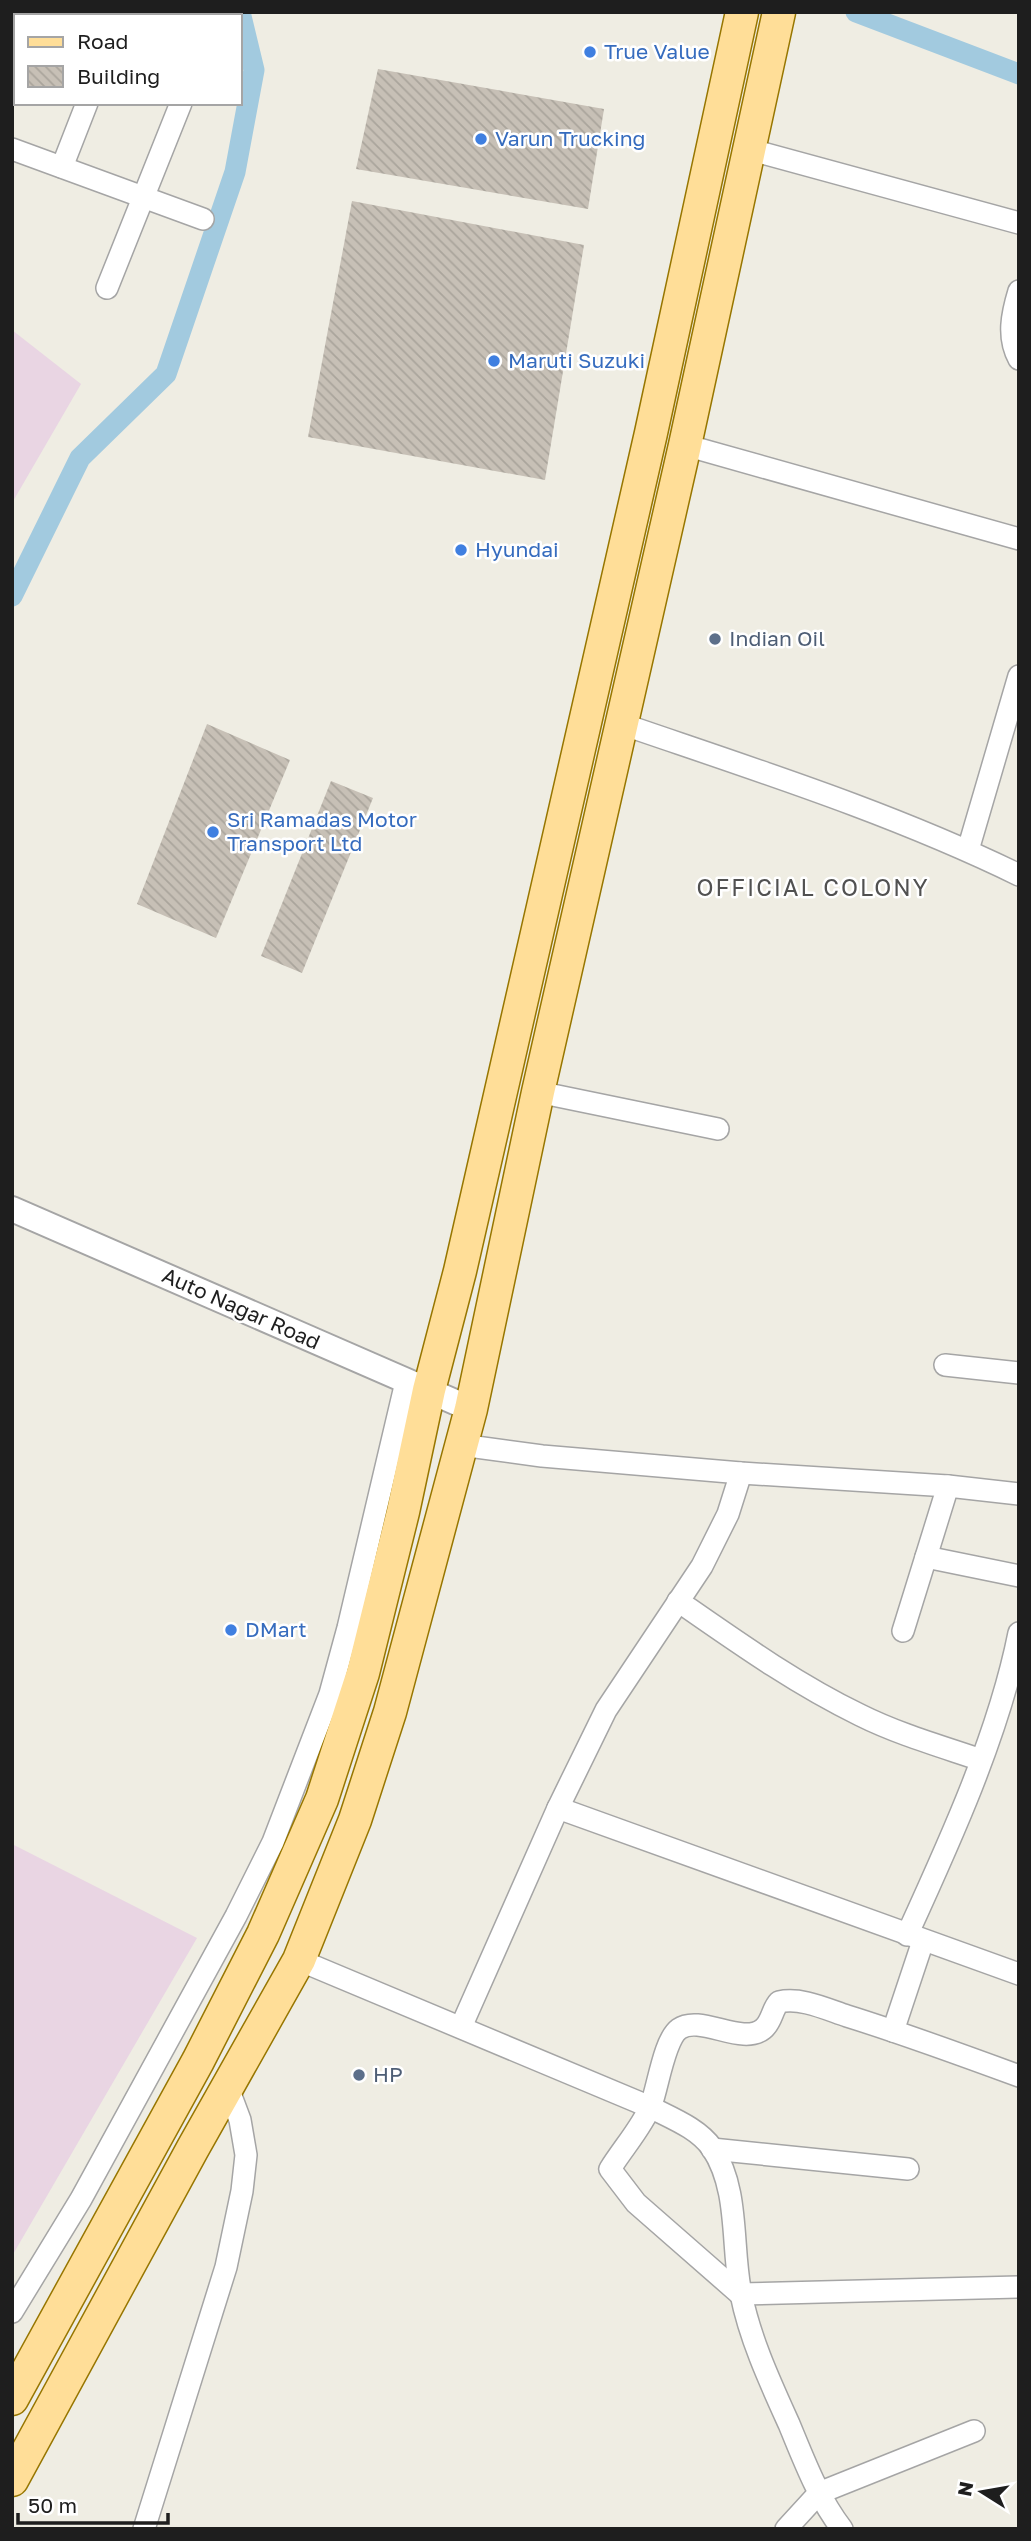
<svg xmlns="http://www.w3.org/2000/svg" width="1031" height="2541" font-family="'Golos Text',sans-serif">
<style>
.industrial{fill:#e9d5e3}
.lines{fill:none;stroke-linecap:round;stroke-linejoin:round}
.canal{stroke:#a2cadf;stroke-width:21}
.building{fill:url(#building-back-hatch)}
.minor-casing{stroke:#a5a5a5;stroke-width:24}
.tertiary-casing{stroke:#a5a5a5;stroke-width:28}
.primary-casing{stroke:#977600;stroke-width:35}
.minor{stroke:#fff;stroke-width:21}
.tertiary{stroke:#fff;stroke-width:24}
.primary{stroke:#ffde98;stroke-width:32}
.shop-dot{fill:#3f7fe0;stroke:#fff;stroke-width:2.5}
.service-dot{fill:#5c6f8a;stroke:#fff;stroke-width:2.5}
.labels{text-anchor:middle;stroke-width:5;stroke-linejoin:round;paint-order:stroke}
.shop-label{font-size:21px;fill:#366cbe;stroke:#fff;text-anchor:start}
.service-label{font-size:21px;fill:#4e5e75;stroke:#fff;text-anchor:start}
.street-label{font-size:21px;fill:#1e1e1e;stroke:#fff}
.neighbourhood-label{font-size:23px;letter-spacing:2px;fill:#515151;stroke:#fff}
</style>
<defs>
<pattern id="building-back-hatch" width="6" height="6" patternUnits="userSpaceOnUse" patternTransform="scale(1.75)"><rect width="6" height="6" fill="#c7c0b6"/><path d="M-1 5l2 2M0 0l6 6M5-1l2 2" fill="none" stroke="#aaa59c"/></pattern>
</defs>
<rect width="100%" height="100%" fill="#efede3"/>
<!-- industrial -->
<g class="industrial">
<path d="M12,330L81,384L12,503Z"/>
<path d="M12,1844L197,1938L12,2256Z"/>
</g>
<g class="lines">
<!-- canal -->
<g class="canal">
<path d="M856,12L1019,74"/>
<path d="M12,596L80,458L166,374L235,172L254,70L240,12"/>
</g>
</g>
<!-- building -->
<g class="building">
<path d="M378,69L604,109L588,209L356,169Z"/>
<path d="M352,201L584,245L545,480L308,437Z"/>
<path d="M207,724L290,760L216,938L137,904Z"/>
<path d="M331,781L373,798L302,973L261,956Z"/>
</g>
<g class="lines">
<defs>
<g id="minor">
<path d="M121,16L123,12"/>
<path d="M12,37L16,27"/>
<path d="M12,149L203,219"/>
<path d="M748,149L1019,223"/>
<path d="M62,167L87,103"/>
<path d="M107,288L181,103"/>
<path d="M1019,291C1012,314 1007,337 1019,359"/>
<path d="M685,445L1019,539"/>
<path d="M622,724C756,770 892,813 1019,875"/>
<path d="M968,850L1019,676"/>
<path d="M538,1092L718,1129"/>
<path d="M945,1365L1019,1373"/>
<path d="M461,1445L542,1456L741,1473L948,1486L1019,1494"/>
<path d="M926,1557L1019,1576"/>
<path d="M678,1601C737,1642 796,1684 860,1715C898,1734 940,1746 981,1760"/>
<path d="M903,1631L948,1486"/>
<path d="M558,1808L1019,1974"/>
<path d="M907,1935C950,1841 999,1734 1019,1633"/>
<path d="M299,1960L650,2107C671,2118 698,2128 712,2148C740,2190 731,2247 741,2294C750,2339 770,2382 789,2424C804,2460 818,2498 842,2529"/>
<path d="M461,2027L558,1808L606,1710L702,1566L728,1514L741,1473"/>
<path d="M893,2031L923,1941"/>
<path d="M1019,2076C962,2055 905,2034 847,2016C826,2009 801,1997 779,2002C772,2009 772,2022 763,2029C742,2046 700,2014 679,2029C664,2040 658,2087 651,2105C642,2127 623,2148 610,2169L636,2203L740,2294L1019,2287"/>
<path d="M712,2149L908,2169"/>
<path d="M12,2312L81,2199L236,1916L273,1842L330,1694L348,1628L406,1382"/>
<path d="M144,2529L226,2267L242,2191L246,2155L240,2120L228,2088"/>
<path d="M786,2529L819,2493L974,2431"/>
</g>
<path id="tertiary" d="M12,1209L471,1409"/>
<g id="primary">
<path d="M12,2399L198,2061L263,1934L322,1799L363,1673L403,1512L429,1390L460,1271L651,433L742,12"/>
<path d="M12,2480L193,2148L299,1960L355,1820L390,1712L471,1409L538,1092L685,445L779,12"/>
</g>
</defs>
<!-- minor casing -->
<use href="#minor" class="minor-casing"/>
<!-- tertiary casing -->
<use href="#tertiary" class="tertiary-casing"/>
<!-- primary casing -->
<use href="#primary" class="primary-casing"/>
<!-- minor -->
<use href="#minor" class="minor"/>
<!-- tertiary -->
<use href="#tertiary" class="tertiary"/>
<!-- primary -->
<use href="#primary" class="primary"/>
</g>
<!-- markers -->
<g class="shop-dot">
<circle cx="590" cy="52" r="7"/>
<circle cx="481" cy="139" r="7"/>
<circle cx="494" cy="361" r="7"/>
<circle cx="461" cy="550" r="7"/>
<circle cx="213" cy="832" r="7"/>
<circle cx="231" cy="1630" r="7"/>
</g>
<g class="service-dot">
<circle cx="715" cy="639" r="7"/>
<circle cx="359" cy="2075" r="7"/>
</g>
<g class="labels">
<!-- shop labels -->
<g class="shop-label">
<text x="604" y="59">True Value</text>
<text x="495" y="146">Varun Trucking</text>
<text x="508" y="368">Maruti Suzuki</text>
<text x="475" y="557">Hyundai</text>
<text x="227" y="827">Sri Ramadas Motor<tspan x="227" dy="24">Transport Ltd</tspan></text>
<text x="245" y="1637">DMart</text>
</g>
<!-- service labels -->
<g class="service-label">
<text x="729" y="646">Indian Oil</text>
<text x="373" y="2082">HP</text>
</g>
<!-- street labels -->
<g class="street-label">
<text transform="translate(241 1309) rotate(24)" y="7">Auto Nagar Road</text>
</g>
<!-- neighbourhood labels -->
<g class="neighbourhood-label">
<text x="813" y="896">OFFICIAL COLONY</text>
</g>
</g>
<!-- border -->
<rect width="1031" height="2541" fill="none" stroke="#1e1e1e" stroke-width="28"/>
<!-- legend -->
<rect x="14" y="14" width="228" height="91" fill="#ffffff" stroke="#a5a5a5" stroke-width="2"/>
<rect x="28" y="37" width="35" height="10" fill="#ffde98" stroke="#a5a5a5" stroke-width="2"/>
<text x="77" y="49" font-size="21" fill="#1e1e1e">Road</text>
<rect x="28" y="66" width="35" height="21" fill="url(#building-back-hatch)" stroke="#a5a5a5" stroke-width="2"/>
<text x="77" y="84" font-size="21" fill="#1e1e1e">Building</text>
<!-- north arrow -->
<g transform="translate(982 2492) rotate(281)" stroke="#ffffff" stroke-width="5" paint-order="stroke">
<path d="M0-5L12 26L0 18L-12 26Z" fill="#1e1e1e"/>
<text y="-10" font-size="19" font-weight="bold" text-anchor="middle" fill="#1e1e1e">N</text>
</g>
<!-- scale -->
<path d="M18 2513v10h150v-10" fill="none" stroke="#1e1e1e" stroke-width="3.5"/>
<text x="28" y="2513" font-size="21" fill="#1e1e1e" stroke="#ffffff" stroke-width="5" paint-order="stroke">50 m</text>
</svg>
